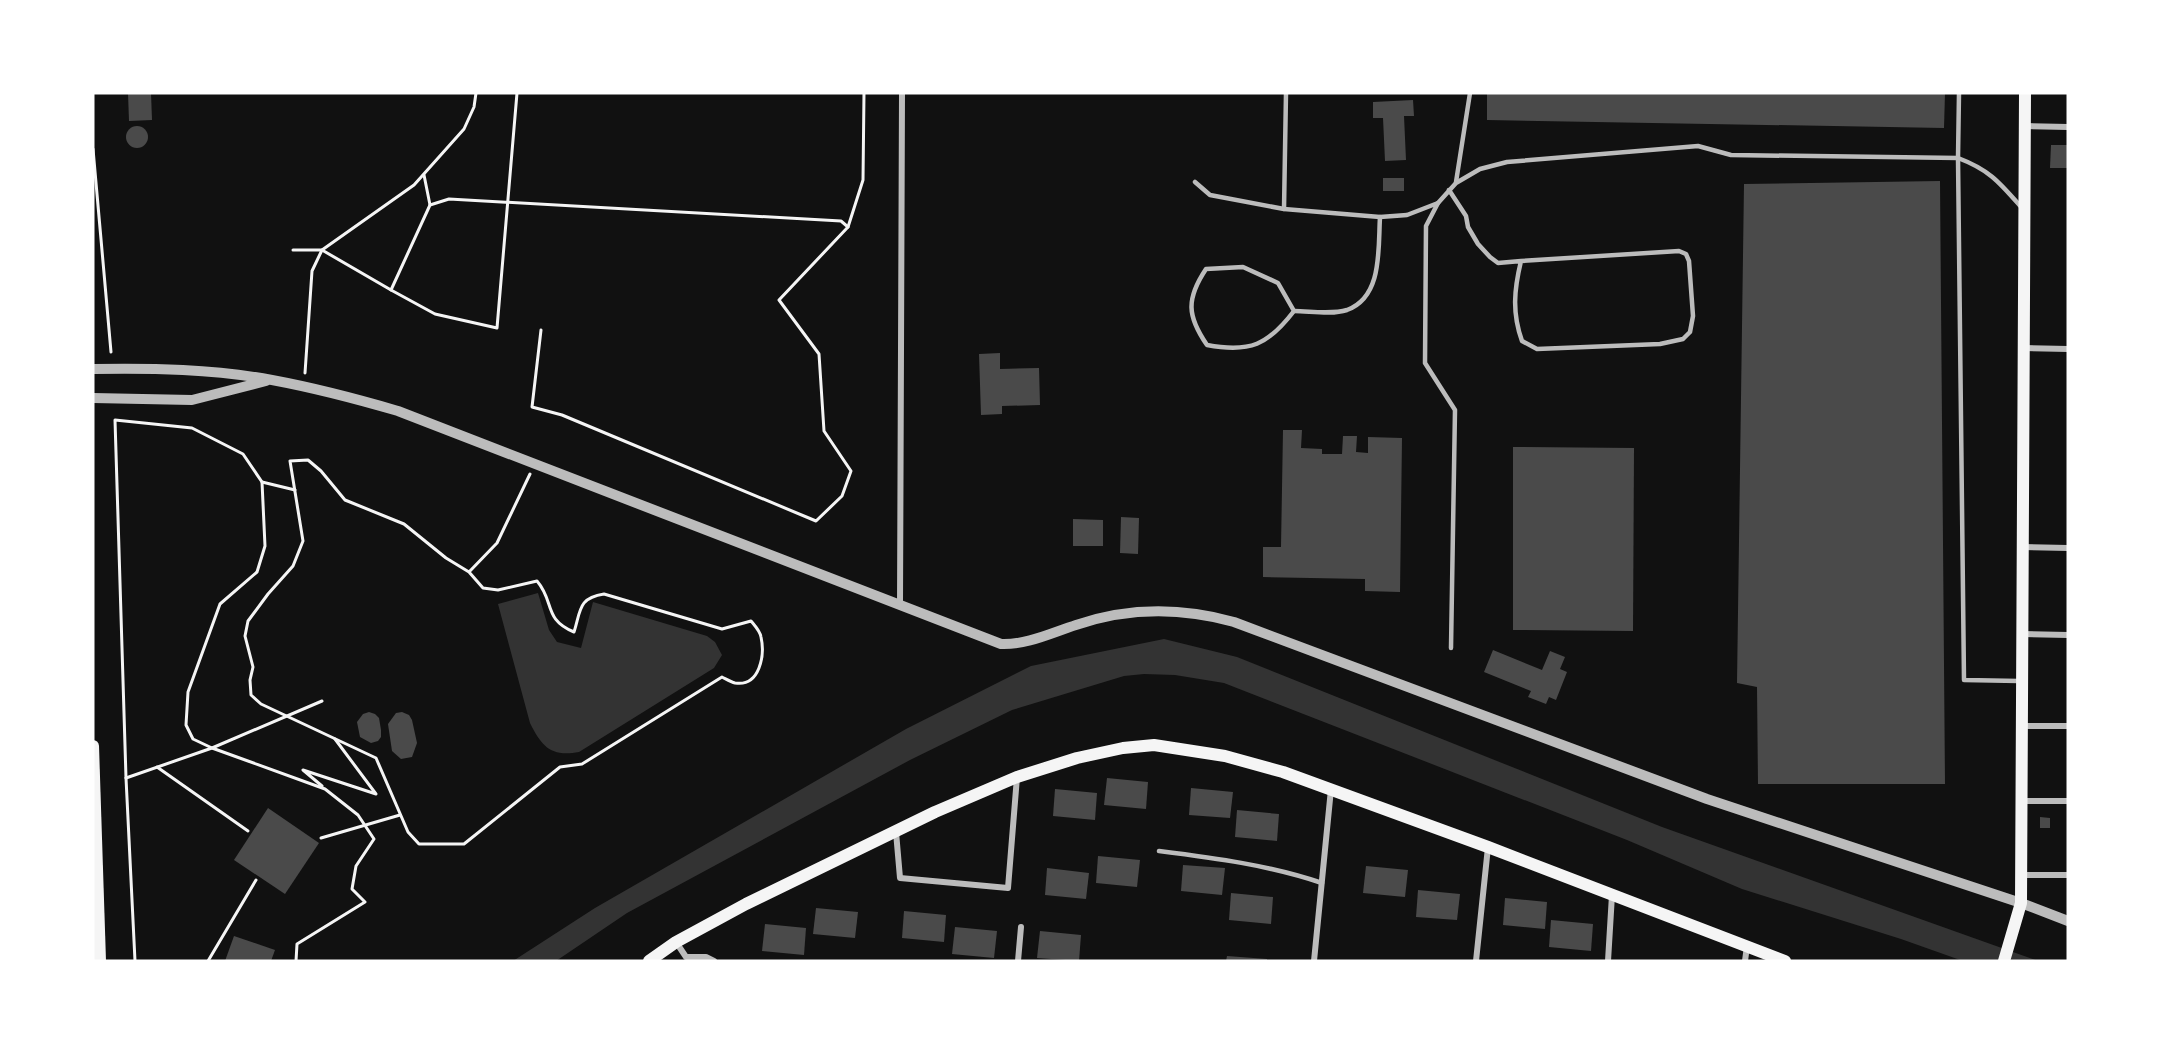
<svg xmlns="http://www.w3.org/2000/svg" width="2161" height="1054" font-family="Montserrat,sans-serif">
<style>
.water{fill:#333}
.building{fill:#4a4a4a}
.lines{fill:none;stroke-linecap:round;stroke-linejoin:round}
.path{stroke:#f5f5f5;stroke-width:3}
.service{stroke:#bcbcbc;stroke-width:4.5}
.minor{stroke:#bcbcbc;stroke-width:6}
.tertiary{stroke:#bcbcbc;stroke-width:10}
.secondary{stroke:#f5f5f5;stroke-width:12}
</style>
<rect width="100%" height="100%" fill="#111"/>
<!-- water -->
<g class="water">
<path d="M538,593L549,630L557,642L581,648L593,602L707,636L715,642L722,655L714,668L579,752C551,757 542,747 530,723L498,604Z"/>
<path d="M1164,639L1237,657L1662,827L2038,961H1963L1901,939L1742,889L1627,840L1224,683L1175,675L1144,674L1124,676L1012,710L910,760L627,913L556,961H513L595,908L906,729L1031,666Z"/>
</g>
<!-- building -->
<g class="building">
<path d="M128,93H151L152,120L129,121Z"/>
<path d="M1487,93H1945L1944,128L1487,120Z"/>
<path d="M1413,100L1414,116H1404L1406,160L1385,161L1383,118H1373V102Z"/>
<circle cx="137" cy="137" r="11"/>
<path d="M2051,145H2068V168H2050Z"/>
<rect x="1383" y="178" width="21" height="13"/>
<path d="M1940,181L1945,784H1758L1757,687L1737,683L1744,184Z"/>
<path d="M1000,353V369L1039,368L1040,405L1002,406V414L981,415L979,354Z"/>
<path d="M1283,430H1302L1301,448L1322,449V454H1342L1343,436H1357L1356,452L1368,453V437L1402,438L1400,592L1365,591V579L1263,577V547H1281Z"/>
<path d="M1513,447L1634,448L1633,631L1513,630Z"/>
<path d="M1121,517L1139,518L1138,554L1120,553Z"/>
<path d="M1073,519L1103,520V546H1073Z"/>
<path d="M1493,650L1542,670L1550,651L1565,657L1560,669L1567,672L1556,700L1549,697L1546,704L1528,697L1531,691L1484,672Z"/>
<path d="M369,712L375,714L379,718L381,730V737L378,741L371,743L360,737L357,722L363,714Z"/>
<path d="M402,712L409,715L412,720L417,743L412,757L401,759L392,751L388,724L396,713Z"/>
<path d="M1107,778L1148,782L1146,809L1104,805Z"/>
<path d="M1191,788L1233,792L1230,818L1189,815Z"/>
<path d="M1055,789L1097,793L1095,820L1053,816Z"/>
<path d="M268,808L319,843L285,894L234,860Z"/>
<path d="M1237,810L1279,814L1277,841L1235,837Z"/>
<path d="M2040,817L2050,818V828H2040Z"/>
<path d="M1098,856L1140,860L1137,887L1096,883Z"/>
<path d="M1183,865L1225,868L1222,895L1181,891Z"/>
<path d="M1366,866L1408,870L1405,897L1363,893Z"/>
<path d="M1047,868L1089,873L1086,899L1045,895Z"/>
<path d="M1418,890L1460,894L1457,920L1416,917Z"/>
<path d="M1231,893L1273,897L1271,924L1229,920Z"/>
<path d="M1505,898L1547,902L1545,929L1503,925Z"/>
<path d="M816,908L858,912L855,938L813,934Z"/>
<path d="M904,911L946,915L944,942L902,938Z"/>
<path d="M1551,920L1593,924L1591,951L1549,947Z"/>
<path d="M765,924L806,928L804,955L762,951Z"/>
<path d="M955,927L997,931L994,958L952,954Z"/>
<path d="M1040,931L1081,935L1079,961L1037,958Z"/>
<path d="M234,936L275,950L271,961H225Z"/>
<path d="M1227,956L1267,959V961H1226Z"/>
</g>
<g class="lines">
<!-- path -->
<g class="path">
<path d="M93,149L111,352"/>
<path d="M424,175L430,205"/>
<path d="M293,250H322L391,290L430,205L449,199L841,221L848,227"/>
<path d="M391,290L435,314L497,328L517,93"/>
<path d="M541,330L532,407L562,415L816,521L842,496L851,471L824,431L819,354L779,300L848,227L863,180L864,93"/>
<path d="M305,373L312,271L322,250L414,185L464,129L474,107L476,93"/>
<path d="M262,482L265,546L257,572L220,604L188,692L186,725L193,739L212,748L322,701"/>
<path d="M469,572L483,588L498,590L537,581C555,602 543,619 574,632C581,610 578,598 604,594L722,629L751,621C755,626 760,631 761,637C765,655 760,687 735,683C731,682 726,679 722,677L582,764L560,767L464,844H419L408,832L376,758L261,704L251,695L250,680L253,667L245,636L248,621L268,594L293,566L303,541L290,461L308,460L321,471L345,500L404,524L446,558L469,572L497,543L530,474"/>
<path d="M157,767L248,831"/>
<path d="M126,778L212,748L325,789L358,815L374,839L356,866L352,889L365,902L297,944L296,961"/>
<path d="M322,786L303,770L376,794L335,739"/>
<path d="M321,838L400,815"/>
<path d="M135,961L126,778L115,420L192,428L243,454L262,482L295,490"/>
<path d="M208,961L256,880"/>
</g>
<!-- service -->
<g class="service">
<path d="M1959,93L1958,158L1964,680L2019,681"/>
<path d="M1195,182L1210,195L1284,209L1380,217L1407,215L1438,203"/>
<path d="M1456,182L1470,93"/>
<path d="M1449,190L1466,216L1468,227L1478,244L1490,257L1498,263L1521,261C1514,290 1512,313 1522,341L1537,349L1660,344L1683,339L1690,332L1693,316L1689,261L1686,254L1679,251L1521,261"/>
<path d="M1284,209L1286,93"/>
<path d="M1243,267L1278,283L1294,311C1268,345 1250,353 1207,345C1187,316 1186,299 1206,269Z"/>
<path d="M1294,311C1310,311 1331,315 1347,310C1383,297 1378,248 1380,217"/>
<path d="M1451,648L1455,410L1425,363L1426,226L1438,203L1456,183L1480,169L1507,162L1698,146L1731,155L1958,158C1990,170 2000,183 2022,208"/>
<path d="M1159,851C1214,858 1269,865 1322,883"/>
</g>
<!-- minor -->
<g class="minor">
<path d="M2025,126L2068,127"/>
<path d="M2024,348L2068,349"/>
<path d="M2022,547L2068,548"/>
<path d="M900,605L902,93"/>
<path d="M2022,634L2068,635"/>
<path d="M2022,726H2068"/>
<path d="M2022,801H2068"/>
<path d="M896,832L900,878L1008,888L1017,777"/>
<path d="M2022,875H2068"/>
<path d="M676,942L686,957H706L714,961"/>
<path d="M1018,961L1021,927"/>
<path d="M1314,961L1331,789"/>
<path d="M1476,961L1488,847"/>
<path d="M1608,961L1612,895"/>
<path d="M1745,961L1747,946"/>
</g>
<!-- tertiary -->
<g class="tertiary">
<path d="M93,369C152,368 214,369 272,380C315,388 357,399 398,411L1001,644C1027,645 1051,633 1076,625C1129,607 1180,607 1234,622L1707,799L2021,903L2068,921"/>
<path d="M93,398L192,400L266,381"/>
</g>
<!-- secondary -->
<g class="secondary">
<path d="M93,746L100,961"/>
<path d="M649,961L676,942L746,904L935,812L1017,777L1077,758L1123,748L1154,745L1225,756L1283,772L1488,847L1785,961"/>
<path d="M2004,961L2021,903L2025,93"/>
</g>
</g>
<!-- border -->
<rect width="2161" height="1054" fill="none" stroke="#ffffff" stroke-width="189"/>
</svg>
